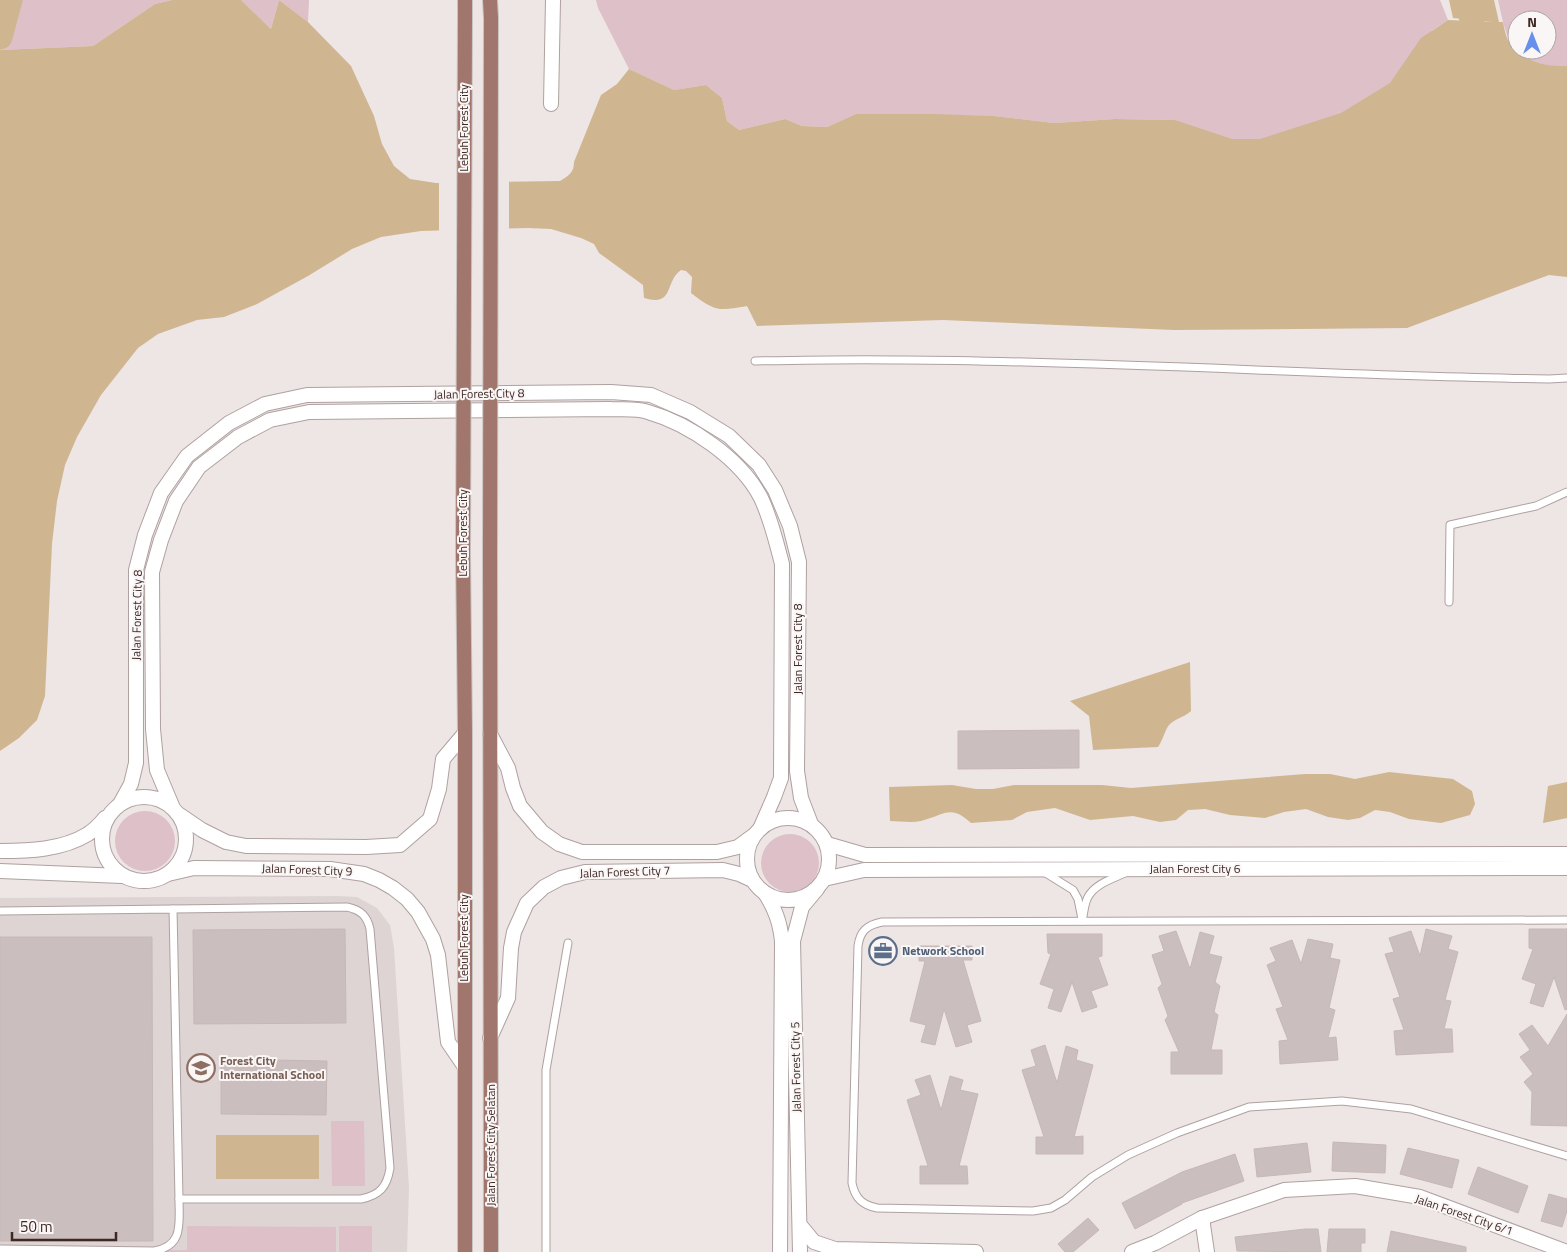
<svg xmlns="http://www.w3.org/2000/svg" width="1567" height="1252" font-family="'Titillium Web',sans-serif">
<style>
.built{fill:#ded4d4}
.green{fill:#ddc0c8;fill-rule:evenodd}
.water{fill:#cfb691}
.pier{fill:#eee5e5}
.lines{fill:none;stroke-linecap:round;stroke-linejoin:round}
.river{stroke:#cfb691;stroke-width:25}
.building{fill:#cbbebe;stroke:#c7b8b8}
.service-casing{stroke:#afa1a0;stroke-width:9}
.minor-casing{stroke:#afa1a0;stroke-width:16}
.tertiary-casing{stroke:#afa1a0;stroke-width:16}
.primary-casing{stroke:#c9c3c2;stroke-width:16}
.service{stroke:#fff;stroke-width:7}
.minor{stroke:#fff;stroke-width:14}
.tertiary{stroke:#fff;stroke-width:14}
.primary{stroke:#a1766c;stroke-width:14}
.primary-bridge-casing{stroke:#c9c3c2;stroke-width:16;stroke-linecap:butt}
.primary-bridge{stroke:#a1766c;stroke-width:14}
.labels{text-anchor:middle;stroke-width:4;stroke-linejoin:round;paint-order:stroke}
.street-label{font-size:12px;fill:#3f2925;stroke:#faf6f6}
.service-label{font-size:12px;font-weight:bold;fill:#4e5e75;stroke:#faf6f6;text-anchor:start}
.education-label{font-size:12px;font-weight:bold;fill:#785e54;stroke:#faf6f6;text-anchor:start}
</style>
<rect width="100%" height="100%" fill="#eee5e5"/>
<!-- built -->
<path class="built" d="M337,896L357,897L377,908L390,925L394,948L409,1188L407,1252H0V898Z"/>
<!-- green -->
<g class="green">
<path d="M0,0H172L155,4L93,46L0,50Z"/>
<path d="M241,0H309L308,22L279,0L271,29Z"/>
<path d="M596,0H1440L1448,20L1431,31L1444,67L1279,179L1175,120L1115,119L1054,123L994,116L856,114L827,127L802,126L785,119L739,130L727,121L722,98L706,85L674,90L629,69L598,8Z"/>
<path d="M1498,0H1567V66C1553,67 1526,63 1516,51C1505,37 1502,17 1498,0ZM1517,20H1547V50H1517Z"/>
<circle cx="145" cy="841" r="30"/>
<circle cx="790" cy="863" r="29"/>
<path d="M331,1121H364L365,1186H332Z"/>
<path d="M187,1226L336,1227V1252H165V1250H187Z"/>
<rect x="339" y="1226" width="33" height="26"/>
</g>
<!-- water -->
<g class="water">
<path d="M172,0H241L271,29L279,0L308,22L351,66L374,116L382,144L394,166L410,179L436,183L560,181C568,176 574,173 574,162L601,95L617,84L629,69L674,90L706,85L722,98L727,121L739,130L785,119L802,126L827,127L856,114H933L994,116L1054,123L1115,119L1175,120L1232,139H1260L1341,113L1390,83L1421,38L1448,20L1493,22L1453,18L1449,0H1494L1499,22H1503C1504,27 1505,33 1507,38C1516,60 1545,67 1567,66V277L1549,275L1407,328L1174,330L943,320L757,326L747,306C718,311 716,312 691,293L692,277L686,271L681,270C664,282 675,307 644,298L643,285L599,253L594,244L581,238L551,229L528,228L421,231L381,237L352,249L308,276L257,304L224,317L197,320L158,334L138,348L101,395L77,437L65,465L57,501L52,544L45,696L37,720L19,738L0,751V767V50L93,46L155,4Z"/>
<path d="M1190,662L1191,711C1185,717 1174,719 1169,725C1165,730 1163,740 1158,747L1093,750L1089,716L1070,701Z"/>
<path d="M1389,772L1453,779L1472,791L1475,804L1470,815L1441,823L1409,819L1390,812L1375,810L1360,818L1348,820L1328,817L1306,809L1284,812L1265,818L1230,815L1205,809L1188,810L1176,820L1160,822L1133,816L1090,820L1055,808L1027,812L1012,820L971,823C950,804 945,815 921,821C911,823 899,821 890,821L889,787L952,785L976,789H993L1014,785H1102L1131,788L1305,774H1330L1355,779Z"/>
<path d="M1567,782V818L1543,823L1548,786Z"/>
<rect x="216" y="1135" width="103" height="44"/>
</g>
<!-- pier -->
<path class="pier" d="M509,180V231L439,233V181Z"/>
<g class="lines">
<!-- river -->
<g class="river">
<path d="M1468,0L1472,21"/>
<path d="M0,37L10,0"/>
</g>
</g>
<!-- building -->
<g class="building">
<path d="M1079,730V768L958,769V731Z"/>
<path d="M345,929L346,1023L194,1024L193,930Z"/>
<path d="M1426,929L1452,936L1448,949L1458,952L1445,1000L1451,1001L1444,1029H1452L1453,1052L1396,1055L1394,1031L1404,1030L1393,999L1400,997L1385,954L1394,952L1389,938L1411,931L1420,956Z"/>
<path d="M1529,929H1567V1009L1565,1010L1554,977L1543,1007L1530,1003L1536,984L1522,979L1533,949L1529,948Z"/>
<path d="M1176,931L1190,969L1200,932L1214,936L1209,954L1222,957L1215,982L1220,986L1214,1012L1218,1015L1211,1050H1222V1074H1171V1052H1179L1165,1020L1168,1016L1158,988L1162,984L1152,955L1164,951L1159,936Z"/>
<path d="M1047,934H1102V956L1098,957L1108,985L1091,991L1097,1007L1082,1012L1072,982L1061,1012L1048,1008L1054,989L1040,984L1051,954L1048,953Z"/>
<path d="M0,937H152L153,1241H0Z"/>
<path d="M1308,939L1333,944L1330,958L1340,960L1329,1008L1335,1010L1328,1038L1336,1037L1338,1060L1280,1064L1279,1041L1288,1040L1276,1009L1283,1007L1267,965L1276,961L1270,948L1292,940L1301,964Z"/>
<path d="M919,946H972V960H963L981,1021L967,1025L972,1042L956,1047L944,1009L935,1045L921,1042L926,1025L910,1021L925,961H919Z"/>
<path d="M1567,1014V1126L1531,1125L1532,1092L1524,1082L1533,1074L1520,1057L1530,1050L1519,1034L1532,1025L1548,1046Z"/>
<path d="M1045,1045L1057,1083L1066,1046L1078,1050L1076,1060L1093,1065L1074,1137L1083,1136V1154H1036V1137H1044L1022,1070L1036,1066L1031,1050Z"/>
<path d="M221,1059L327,1061L326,1115L221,1114Z"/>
<path d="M930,1075L941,1110L950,1076L963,1080L960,1090L978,1094L959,1166H967L968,1184H920V1166H928L907,1100L921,1095L915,1080Z"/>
<path d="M1333,1142L1386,1145L1385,1173L1332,1171Z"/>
<path d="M1307,1143L1311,1172L1257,1177L1254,1149Z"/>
<path d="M1408,1148L1459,1160L1452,1188L1400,1174Z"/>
<path d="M1235,1154L1244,1181L1182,1203V1204L1135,1229L1122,1203L1182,1172Z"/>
<path d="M1478,1167L1528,1186L1518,1213L1468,1194Z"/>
<path d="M1549,1194L1567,1199V1211L1562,1227L1541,1221Z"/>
<path d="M1088,1218L1099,1230L1073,1252H1065L1058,1244Z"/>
<path d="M1305,1229H1318L1321,1252L1237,1251L1235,1237Z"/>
<path d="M1329,1229H1365V1243H1361V1252H1327Z"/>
<path d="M1391,1231L1466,1247V1252H1387Z"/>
</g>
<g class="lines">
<defs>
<g id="service">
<path d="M755,361C804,360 854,359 903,360C1118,361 1334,376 1549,379L1567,378"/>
<path d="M1449,602L1450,525L1536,506L1567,492"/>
<path d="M1044,872L1073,890L1078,899L1082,919"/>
<path d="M173,909L347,907C361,910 367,916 370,929L390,1168C387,1187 380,1195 361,1199H179"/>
<path d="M0,911L173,909L179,1199C179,1223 184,1246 154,1251L0,1249"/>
<path d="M1567,920L882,922C867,925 860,931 858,946L852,1183C855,1198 862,1205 877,1208L1033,1211L1051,1208L1065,1200L1092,1177L1128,1155L1177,1133L1249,1107L1342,1101L1411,1109L1567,1156"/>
<path d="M1082,921C1084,914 1084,904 1088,897C1095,884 1112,879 1125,873"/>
<path d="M546,1252V1070L568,943"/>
</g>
<g id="minor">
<path d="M551,104L553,0"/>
<path d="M1202,1218L1207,1252"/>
<path d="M800,1225L814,1242L835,1249L976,1252"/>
<path d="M1132,1252L1155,1243L1202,1218L1284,1190L1355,1186L1420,1197L1567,1252"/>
</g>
<g id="tertiary">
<path d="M490,734L508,768L513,788L520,806L542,832L559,844L582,852H717L738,847L753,836"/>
<circle cx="144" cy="839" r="42"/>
<path d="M120,804L131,784L136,763V570L145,535L161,493L187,456L229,423L265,404L307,395L611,392L651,395L690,412L729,436L759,465L775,490L790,526L799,562L797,771L801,798L811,824"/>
<path d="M173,808L157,770L153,729L152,572L161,540L176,501L199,467L238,437L270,420L309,412L610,409C622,410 637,408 648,412C690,424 741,459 761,498C771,519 776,541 782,564L781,778L774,797L760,829"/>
<path d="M180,815L202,830L226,842L246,846L366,847L400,845L430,819L439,789L443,759L465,733"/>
<circle cx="788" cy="859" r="41"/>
<path d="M827,844L865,855L1567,854"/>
<path d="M0,851C29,851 62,850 88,834C94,830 100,824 105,818"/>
<path d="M0,871L122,876"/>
<path d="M168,874L194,868L330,869L364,874L379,880L393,888L407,899L418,912L433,939L438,955L448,1042L465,1067"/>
<path d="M824,879L864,870L1567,868"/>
<path d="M765,893C775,909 780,922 782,941L780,1252"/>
<path d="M490,1038L508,998L511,948L514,932L527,903L544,887L561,878L585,872L723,870L739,874L752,880"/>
<path d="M800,1252L793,941L802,907L817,889"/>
</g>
<g id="primary">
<path d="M490,0L491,18"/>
<path d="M465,18V0"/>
<path d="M463,555L465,733V1252"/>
<path d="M490,555L491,1252"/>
</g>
</defs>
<!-- service casing -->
<use href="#service" class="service-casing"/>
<!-- minor casing -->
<use href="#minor" class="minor-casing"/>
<!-- tertiary casing -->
<use href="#tertiary" class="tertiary-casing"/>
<!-- primary casing -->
<use href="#primary" class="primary-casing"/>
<!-- service -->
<use href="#service" class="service"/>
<!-- minor -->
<use href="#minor" class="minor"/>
<!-- tertiary -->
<use href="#tertiary" class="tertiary"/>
<!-- primary -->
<use href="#primary" class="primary"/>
<defs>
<g id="primary-bridge">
<path d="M463,555L465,18"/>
<path d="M490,555L491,18"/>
</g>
</defs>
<!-- primary-bridge casing -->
<use href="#primary-bridge" class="primary-bridge-casing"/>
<!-- primary-bridge -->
<use href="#primary-bridge" class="primary-bridge"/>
</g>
<!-- icons -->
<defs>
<symbol id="office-ring" viewBox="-11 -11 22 22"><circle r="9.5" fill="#faf6f6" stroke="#5c6f8a" stroke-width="1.5"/><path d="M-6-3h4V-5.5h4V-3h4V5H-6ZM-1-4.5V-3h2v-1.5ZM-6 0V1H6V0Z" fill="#5c6f8a"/></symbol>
<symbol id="school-ring" viewBox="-11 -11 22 22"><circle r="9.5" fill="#faf6f6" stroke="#8d6e63" stroke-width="1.5"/><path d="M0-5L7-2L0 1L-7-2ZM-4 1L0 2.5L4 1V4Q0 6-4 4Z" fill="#8d6e63"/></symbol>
</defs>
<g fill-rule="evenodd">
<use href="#office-ring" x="867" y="935" width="32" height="32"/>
<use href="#school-ring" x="185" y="1052" width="32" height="32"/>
</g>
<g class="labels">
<!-- street labels -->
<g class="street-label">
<text transform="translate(464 128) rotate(-90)" y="4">Lebuh Forest City</text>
<text transform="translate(479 394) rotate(-1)" y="4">Jalan Forest City 8</text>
<text transform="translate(463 533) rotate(-90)" y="4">Lebuh Forest City</text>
<text transform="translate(137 615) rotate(-89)" y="4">Jalan Forest City 8</text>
<text transform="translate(798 649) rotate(-90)" y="4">Jalan Forest City 8</text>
<text x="1195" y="873">Jalan Forest City 6</text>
<text transform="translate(307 870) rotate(2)" y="4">Jalan Forest City 9</text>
<text transform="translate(625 872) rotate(-2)" y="4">Jalan Forest City 7</text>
<text transform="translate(464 938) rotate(-90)" y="4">Lebuh Forest City</text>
<text transform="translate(796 1067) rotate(-91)" y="4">Jalan Forest City 5</text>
<text transform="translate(491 1145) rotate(-90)" y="4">Jalan Forest City Selatan</text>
<text transform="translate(1464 1215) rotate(19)" y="4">Jalan Forest City 6/1</text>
</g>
<!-- service labels -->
<g class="service-label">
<text x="902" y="955">Network School</text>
</g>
<!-- education labels -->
<g class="education-label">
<text x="220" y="1065">Forest City<tspan x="220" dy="14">International School</tspan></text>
</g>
</g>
<!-- north arrow -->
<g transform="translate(1532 35)"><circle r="24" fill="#faf6f6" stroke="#afa4a2"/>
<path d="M0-4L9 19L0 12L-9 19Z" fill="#6690eb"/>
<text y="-8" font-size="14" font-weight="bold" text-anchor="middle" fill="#3f2925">N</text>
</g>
<!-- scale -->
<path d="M12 1232v8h104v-8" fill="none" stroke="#3f2925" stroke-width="2.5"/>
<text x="20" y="1232" font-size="15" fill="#3f2925" stroke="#faf6f6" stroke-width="4" paint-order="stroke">50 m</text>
</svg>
